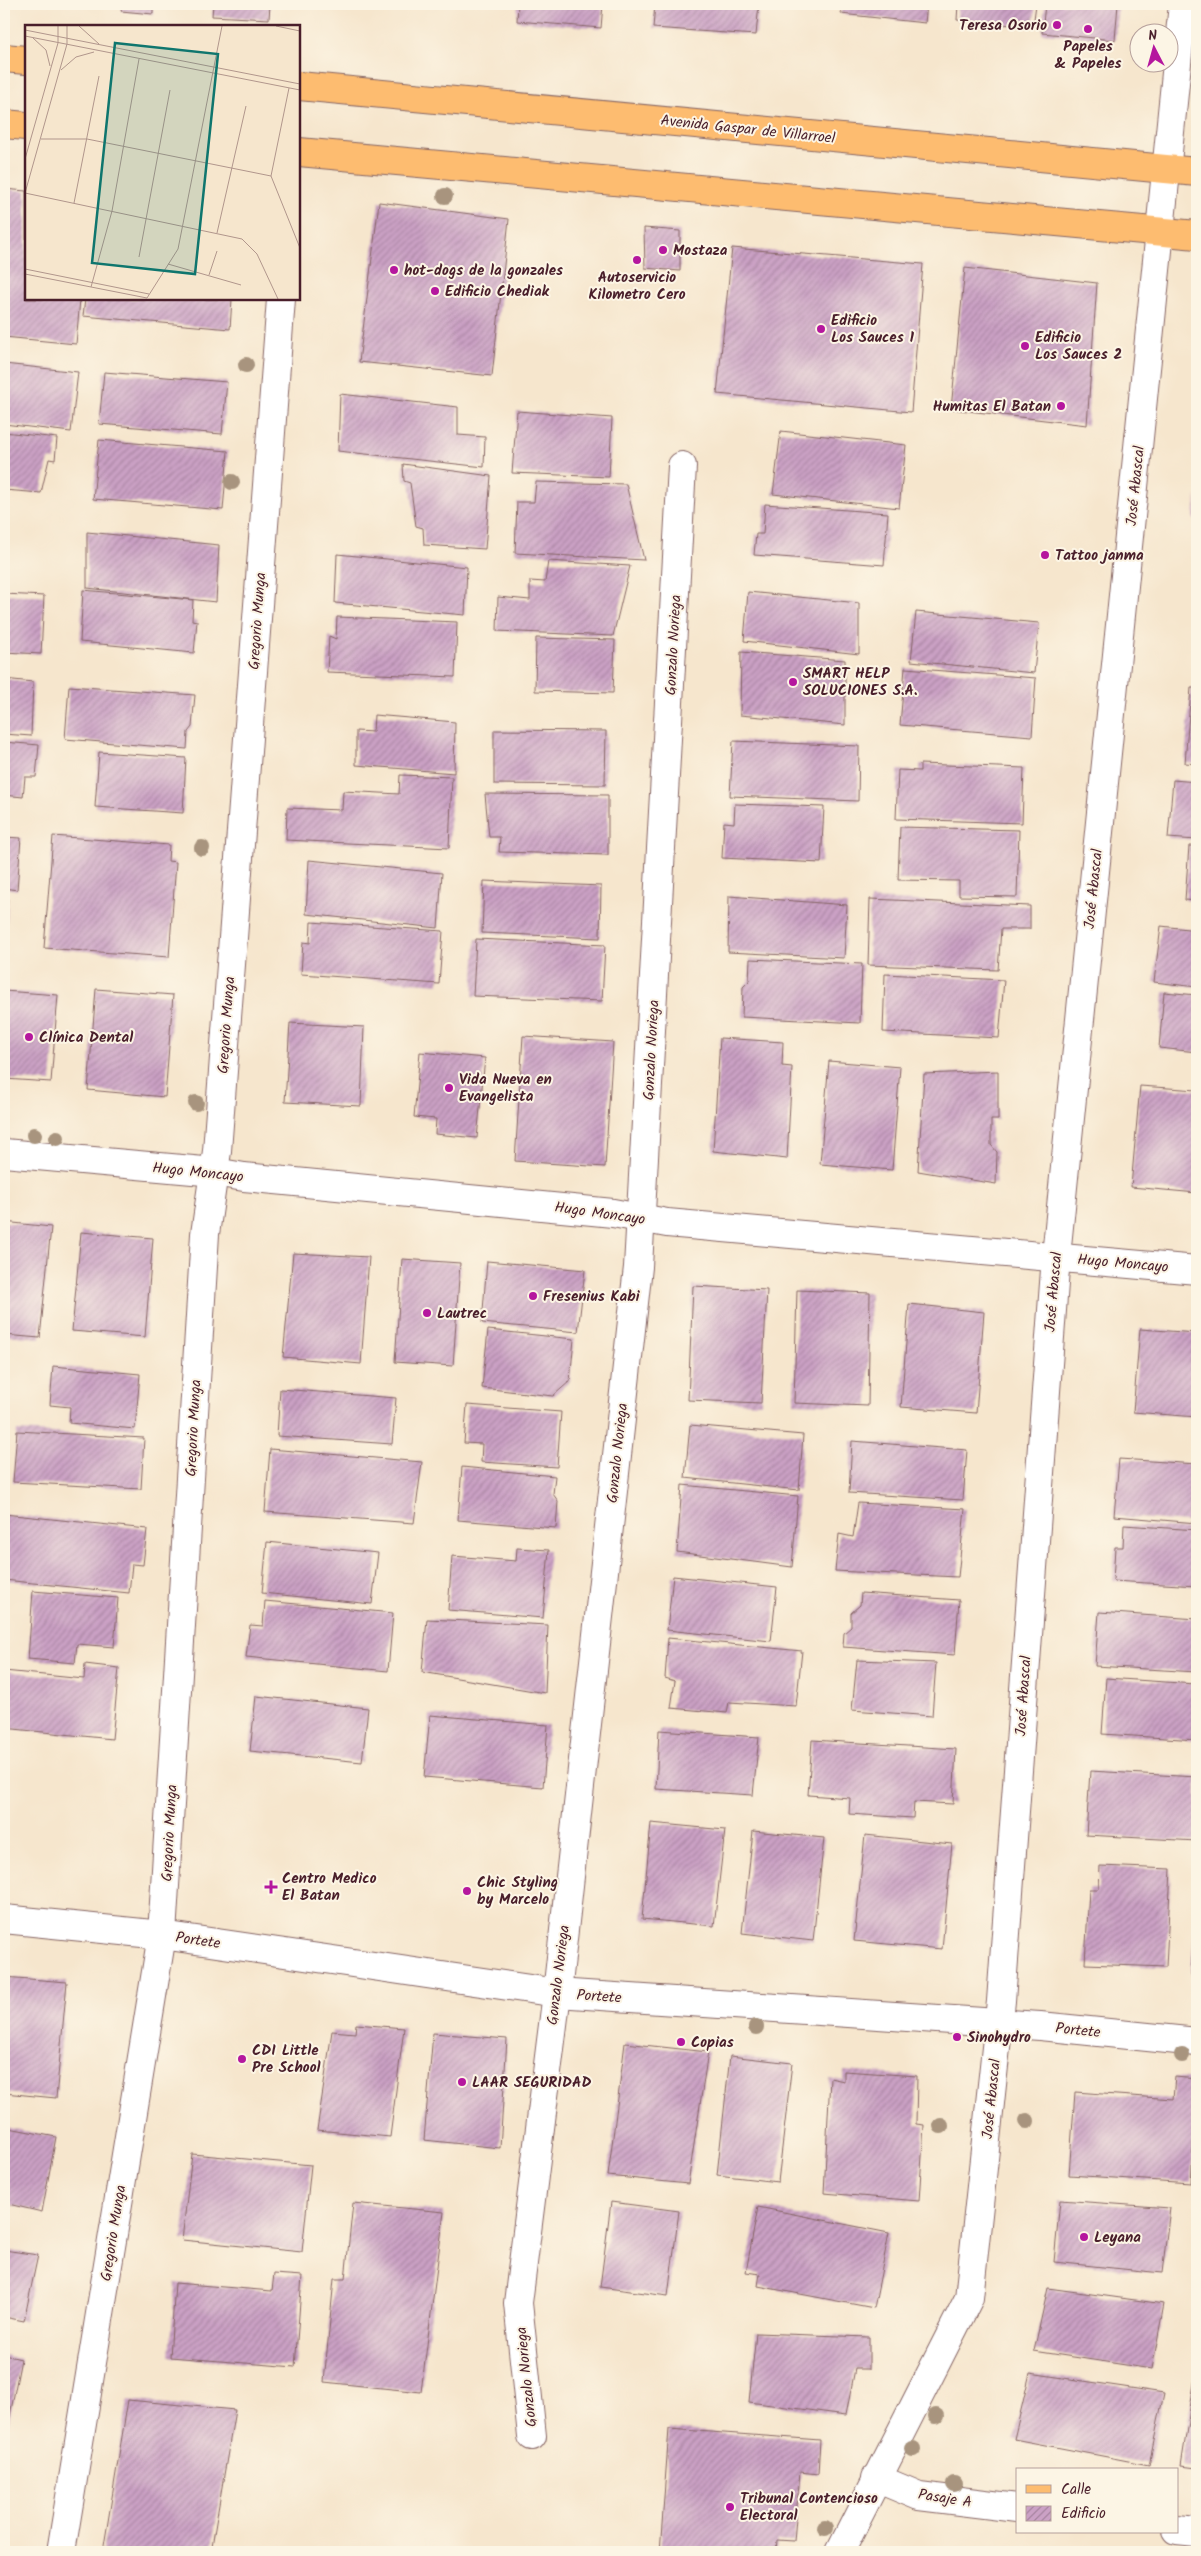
<svg xmlns="http://www.w3.org/2000/svg" width="1201" height="2556" font-family="Kalam,sans-serif">
<style>
.building{fill:url(#building-hatch)}
.lines{fill:none;stroke-linecap:round;stroke-linejoin:round}
.minor-casing{stroke:#866564;stroke-width:30}
.major-casing{stroke:#866564;stroke-width:30}
.minor{stroke:#fff;stroke-width:28}
.major{stroke:#fdbc6f;stroke-width:28}
.tree{fill:#a8947e}
.poi-dot{fill:#b5179e;stroke:#fcf5e5;stroke-width:2}
.labels{text-anchor:middle;stroke-width:4;stroke-linejoin:round;paint-order:stroke}
.poi-label{font-size:15px;font-weight:bold;fill:#4a1f2b;stroke:#fcf5e5;text-anchor:start}
.street-label{font-size:15px;fill:#4a1f2b;stroke:#fcf5e5}
.inset-road{fill:none;stroke:#b1968c;stroke-width:1}
.view{fill:#0f766e;fill-opacity:0.15;stroke:#0f766e;stroke-width:2.5}
.inset-edge{fill:none;stroke:#4a1f2b;stroke-width:2.5}
</style>
<defs>
<pattern id="building-hatch" width="6" height="6" patternUnits="userSpaceOnUse" patternTransform="scale(1.25)"><rect width="6" height="6" fill="#cba1c5"/><path d="M-1 1l2-2M0 6l6-6M5 7l2-2" fill="none" stroke="#a783a0"/></pattern>
</defs>
<rect width="100%" height="100%" fill="#fcf5e5"/>
<filter id="ink" filterUnits="userSpaceOnUse"><feTurbulence type="fractalNoise" baseFrequency=".02" numOctaves="2"/><feDisplacementMap in="SourceGraphic" scale="10" xChannelSelector="R" yChannelSelector="G"/><feConvolveMatrix kernelMatrix="1 2 1 2 8 2 1 2 1" color-interpolation-filters="sRGB"/></filter>
<filter id="wash" filterUnits="userSpaceOnUse"><feTurbulence type="fractalNoise" baseFrequency=".0096" numOctaves="4" result="noise"/><feDisplacementMap in="SourceGraphic" scale="20" xChannelSelector="R" yChannelSelector="G"/><feGaussianBlur stdDeviation="1.12" result="paint"/><feColorMatrix in="noise" values="0 0 0 0 0 0 0 0 0 0 0 0 0 0 0 0 0 1.4 0 .05"/><feComposite in="paint" operator="in"/></filter>
<g filter="url(#wash)">
<rect width="100%" height="100%" fill="#f6e6cd"/>
<g id="blocks">
<!-- building -->
<g class="building">
<path d="M122,4H153V14L121,11Z"/>
<path d="M213,4H270L269,19L212,16Z"/>
<path d="M518,4H603L601,28L517,21Z"/>
<path d="M655,4H759L756,35L653,28Z"/>
<path d="M842,4H927L925,23L841,14Z"/>
<path d="M958,4H1036L1033,27L957,20Z"/>
<path d="M1045,4H1118L1115,40L1042,33Z"/>
<path d="M4,189L26,191V299H80L76,344L4,337Z"/>
<path d="M379,202L509,219L492,376L359,362Z"/>
<path d="M644,228L680,231V271L645,268Z"/>
<path d="M732,248L923,264L911,412L717,394Z"/>
<path d="M965,268L1097,283L1087,425L951,409Z"/>
<path d="M85,299H232L230,329L83,316Z"/>
<path d="M4,364L78,372L71,432L4,424Z"/>
<path d="M104,372L227,382L222,434L99,424Z"/>
<path d="M340,394L458,407V435L485,437L484,467L338,451Z"/>
<path d="M517,411L612,418L609,477L512,473Z"/>
<path d="M781,431L906,445L899,508L773,494Z"/>
<path d="M4,432L57,438L55,460L49,459L41,493L4,490Z"/>
<path d="M99,440L228,451L223,510L93,499Z"/>
<path d="M403,464L491,476L485,549L424,545L423,528L416,526L410,483L404,481Z"/>
<path d="M536,482L626,484L644,560L515,553L517,502H534Z"/>
<path d="M1196,495L1197,520H1194Z"/>
<path d="M765,504L888,513L884,565L754,555L756,534H763Z"/>
<path d="M87,532L219,545L216,602L87,588Z"/>
<path d="M337,554L467,567L465,615L335,603Z"/>
<path d="M548,561L630,566L613,636L497,631L498,597L530,600V581L545,582Z"/>
<path d="M83,590L193,600L192,620L197,621L194,653L80,642Z"/>
<path d="M748,592L859,603V654L744,641Z"/>
<path d="M4,594L44,596L41,654L4,652Z"/>
<path d="M916,612L1039,623L1034,673L911,661Z"/>
<path d="M337,617L457,622L455,677L327,672L329,636L336,639Z"/>
<path d="M536,638L615,640L613,693L535,691Z"/>
<path d="M741,652L845,660V725L740,715Z"/>
<path d="M905,668L1036,678L1032,736L900,725Z"/>
<path d="M4,679L33,682L31,736L4,734Z"/>
<path d="M69,686L195,695L192,727L188,732L187,749L65,739Z"/>
<path d="M1191,688H1197V764L1185,763Z"/>
<path d="M374,715L455,722L454,773L356,765V731L373,732Z"/>
<path d="M494,730L606,731L605,785L494,784Z"/>
<path d="M733,741L859,746L858,801L730,796Z"/>
<path d="M4,742L39,745L36,777H25L23,797L4,795Z"/>
<path d="M99,752L186,758L183,813L95,807Z"/>
<path d="M920,764L1024,768L1022,823L896,819L898,770L920,771Z"/>
<path d="M400,775L452,777L449,848L286,840L287,808L342,810L343,791L399,794Z"/>
<path d="M1173,780L1197,782V840L1168,838Z"/>
<path d="M485,794L608,795V855L499,852L500,837H489Z"/>
<path d="M735,804L824,807L821,863L722,858L724,822L734,823Z"/>
<path d="M900,827L1019,830L1017,897L959,896V881L898,880Z"/>
<path d="M53,836L169,845L168,861L176,862L169,957L44,948Z"/>
<path d="M4,837L21,838L17,890L4,888Z"/>
<path d="M1189,846H1197V901L1185,900Z"/>
<path d="M309,860L442,873L438,928L306,914Z"/>
<path d="M484,881L601,886L600,938L482,933Z"/>
<path d="M4,892H8L6,950H4Z"/>
<path d="M729,896L847,905L844,958L728,952Z"/>
<path d="M870,899L1030,906V929H1001L998,970L868,965Z"/>
<path d="M311,922L443,931L439,984L301,974L303,942L310,943Z"/>
<path d="M1161,926L1197,930V987L1154,982Z"/>
<path d="M476,939L605,945L602,1001L473,996Z"/>
<path d="M750,959L862,964L860,1023L742,1017L743,987L749,981Z"/>
<path d="M885,974L1004,980L999,1038L883,1032Z"/>
<path d="M96,989L173,995L165,1097L88,1090Z"/>
<path d="M4,991L58,995L51,1082L4,1079Z"/>
<path d="M1164,992L1197,995V1052L1159,1048Z"/>
<path d="M290,1023L364,1027L361,1106L285,1102Z"/>
<path d="M523,1036L613,1042L605,1167L515,1161Z"/>
<path d="M720,1038L783,1042L782,1066L792,1067L787,1159L713,1151Z"/>
<path d="M420,1052L485,1058L477,1138L435,1134L436,1119L414,1117Z"/>
<path d="M829,1061L900,1067L892,1170L820,1164Z"/>
<path d="M998,1071V1120H991V1145L997,1152L996,1184L918,1171L924,1074Z"/>
<path d="M1140,1086L1197,1090V1193L1131,1187Z"/>
<path d="M4,1222L51,1227L40,1338L4,1335Z"/>
<path d="M81,1232L153,1238L145,1337L72,1331Z"/>
<path d="M293,1253L369,1257L361,1364L283,1357Z"/>
<path d="M402,1259L460,1263L453,1366L395,1362Z"/>
<path d="M487,1261L585,1270L578,1332L482,1323Z"/>
<path d="M693,1286L767,1290L761,1403L688,1400Z"/>
<path d="M797,1290L870,1293L868,1406L794,1403Z"/>
<path d="M909,1304L984,1312L976,1413L901,1407Z"/>
<path d="M1140,1329L1197,1333V1417L1133,1412Z"/>
<path d="M488,1330L574,1339L570,1381L553,1396L482,1388Z"/>
<path d="M53,1366L140,1374L135,1429L69,1423L70,1407L50,1405Z"/>
<path d="M280,1389L396,1398L392,1444L277,1436Z"/>
<path d="M467,1405L561,1412L557,1467L481,1462L482,1444L464,1443Z"/>
<path d="M690,1425L803,1435L799,1490L685,1478Z"/>
<path d="M17,1431L144,1438L141,1489L13,1482Z"/>
<path d="M852,1441L967,1450L963,1500L849,1493Z"/>
<path d="M270,1449L422,1462L414,1523L265,1512Z"/>
<path d="M1119,1459L1197,1464V1523L1114,1516Z"/>
<path d="M462,1467L555,1476L553,1494L558,1501L556,1528L458,1520Z"/>
<path d="M682,1485L798,1496L792,1567L677,1552Z"/>
<path d="M858,1503L965,1509L958,1577L835,1571L839,1534L853,1537Z"/>
<path d="M4,1514L147,1529L143,1565L132,1564L129,1593L4,1580Z"/>
<path d="M1124,1525L1197,1530V1586L1113,1581L1115,1547H1123Z"/>
<path d="M267,1542L378,1553L372,1604L262,1593Z"/>
<path d="M517,1548L549,1550L543,1618L448,1610L452,1556L516,1561Z"/>
<path d="M673,1576L777,1587L771,1641L667,1630Z"/>
<path d="M33,1591L118,1598L114,1647L77,1644L75,1663L28,1659Z"/>
<path d="M861,1593L959,1600L955,1655L843,1647L844,1633L851,1627V1613L860,1605Z"/>
<path d="M265,1601L393,1613L388,1671L246,1657L250,1625L263,1626Z"/>
<path d="M1099,1612L1197,1619V1672L1095,1666Z"/>
<path d="M427,1619L548,1625L545,1693L422,1672Z"/>
<path d="M668,1638L802,1651L796,1706L729,1702L727,1713L671,1708L675,1681L665,1678Z"/>
<path d="M857,1660L936,1663L932,1716L852,1710Z"/>
<path d="M85,1664L119,1668L112,1739L4,1728V1671L84,1679Z"/>
<path d="M1106,1678L1195,1684V1699H1197V1740L1102,1734Z"/>
<path d="M256,1696L368,1708L362,1762L250,1751Z"/>
<path d="M430,1715L548,1725L543,1787L424,1777Z"/>
<path d="M659,1730L759,1737L753,1795L656,1789Z"/>
<path d="M812,1740L956,1749L953,1804L914,1802L913,1818L849,1814L850,1798L808,1795Z"/>
<path d="M1090,1771L1197,1777V1841L1086,1835Z"/>
<path d="M651,1823L725,1830L714,1926L642,1919Z"/>
<path d="M753,1831L824,1838L813,1941L742,1933Z"/>
<path d="M865,1835L952,1844L942,1949L854,1941Z"/>
<path d="M1100,1866L1171,1869L1166,1967L1085,1964L1089,1889H1099Z"/>
<path d="M1196,1898H1197V1977L1191,1976Z"/>
<path d="M4,1977L67,1982L56,2098L4,2093Z"/>
<path d="M356,2024L404,2028L390,2137L317,2130L332,2031L355,2033Z"/>
<path d="M433,2033L507,2039L500,2148L424,2140Z"/>
<path d="M625,2043L708,2052L688,2184L608,2176Z"/>
<path d="M730,2056L792,2063L778,2182L717,2175Z"/>
<path d="M844,2071L917,2076L916,2124L924,2125L919,2201L824,2193L830,2078L844,2081Z"/>
<path d="M1175,2077L1197,2079L1191,2183L1069,2175L1075,2092L1173,2099Z"/>
<path d="M4,2127L56,2137L42,2212L4,2203Z"/>
<path d="M192,2154L311,2165L302,2252L182,2240Z"/>
<path d="M1060,2200L1170,2208L1162,2273L1054,2262Z"/>
<path d="M611,2202L679,2211L668,2296L600,2287Z"/>
<path d="M353,2203L444,2212L421,2392L324,2382L334,2279H345Z"/>
<path d="M758,2207L889,2233L874,2308L758,2286L760,2274L746,2272Z"/>
<path d="M4,2250L38,2255L24,2321L4,2317Z"/>
<path d="M274,2274L302,2276L295,2367L170,2357L175,2283L272,2291Z"/>
<path d="M1048,2288L1164,2304L1152,2369L1034,2351Z"/>
<path d="M756,2333L869,2337V2369H855L846,2415L749,2402Z"/>
<path d="M4,2355L21,2359L8,2426L4,2425Z"/>
<path d="M1196,2371H1197V2468L1181,2466Z"/>
<path d="M1030,2373L1164,2393L1149,2465L1014,2439Z"/>
<path d="M128,2400L235,2410L211,2552H103Z"/>
<path d="M669,2429L820,2440L818,2474L800,2472L794,2541L777,2540L776,2552H660Z"/>
</g>
</g>
</g>
<g filter="url(#ink)">
<use href="#blocks" fill-opacity="0" stroke="#866564" stroke-width="1"/>
<g class="lines">
<defs>
<g id="minor">
<path d="M4,1153L215,1172L244,1177L613,1213L667,1223L1197,1270"/>
<path d="M4,1919L162,1935L557,1993L1040,2026L1197,2042"/>
<path d="M532,2436L518,2303L557,1993L638,1267L682,466"/>
<path d="M876,2478L919,2496L1017,2508"/>
<path d="M1177,2530L1197,2532"/>
<path d="M61,2552L162,1935L205,1234L217,1151L281,299"/>
<path d="M840,2552L969,2298L1001,2001L1056,1256L1183,4"/>
</g>
<g id="major">
<path d="M4,58L26,60"/>
<path d="M299,86L1197,172"/>
<path d="M4,124L26,126"/>
<path d="M299,152L1197,235"/>
</g>
</defs>
<!-- minor casing -->
<use href="#minor" class="minor-casing"/>
<!-- major casing -->
<use href="#major" class="major-casing"/>
<!-- minor -->
<use href="#minor" class="minor"/>
<!-- major -->
<use href="#major" class="major"/>
</g>
<!-- trees -->
<g class="tree">
<circle cx="445" cy="196" r="8"/>
<circle cx="246" cy="365" r="8"/>
<circle cx="232" cy="482" r="8"/>
<circle cx="202" cy="848" r="8"/>
<circle cx="196" cy="1103" r="8"/>
<circle cx="34" cy="1135" r="8"/>
<circle cx="57" cy="1138" r="8"/>
<circle cx="756" cy="2027" r="8"/>
<circle cx="1182" cy="2055" r="8"/>
<circle cx="1027" cy="2121" r="8"/>
<circle cx="941" cy="2126" r="8"/>
<circle cx="936" cy="2416" r="8"/>
<circle cx="913" cy="2449" r="8"/>
<circle cx="954" cy="2484" r="8"/>
<circle cx="825" cy="2528" r="8"/>
</g>
</g>
<!-- markers -->
<g class="poi-dot">
<circle cx="1057" cy="25" r="5"/>
<circle cx="1088" cy="29" r="5"/>
<circle cx="663" cy="250" r="5"/>
<circle cx="637" cy="260" r="5"/>
<circle cx="394" cy="270" r="5"/>
<circle cx="435" cy="291" r="5"/>
<circle cx="821" cy="329" r="5"/>
<circle cx="1025" cy="346" r="5"/>
<circle cx="1061" cy="406" r="5"/>
<circle cx="1045" cy="555" r="5"/>
<circle cx="793" cy="682" r="5"/>
<circle cx="29" cy="1037" r="5"/>
<circle cx="449" cy="1088" r="5"/>
<circle cx="533" cy="1296" r="5"/>
<circle cx="427" cy="1313" r="5"/>
<path d="M268.5 1879.5h5v5h5v5h-5v5h-5v-5h-5v-5h5z"/>
<circle cx="467" cy="1891" r="5"/>
<circle cx="957" cy="2037" r="5"/>
<circle cx="681" cy="2042" r="5"/>
<circle cx="242" cy="2059" r="5"/>
<circle cx="462" cy="2082" r="5"/>
<circle cx="1084" cy="2237" r="5"/>
<circle cx="730" cy="2507" r="5"/>
</g>
<g class="labels">
<!-- poi labels -->
<g class="poi-label">
<text x="1047" y="30" text-anchor="end">Teresa Osorio</text>
<text x="1088" y="51" text-anchor="middle">Papeles<tspan x="1088" dy="17">&amp; Papeles</tspan></text>
<text x="673" y="255">Mostaza</text>
<text x="404" y="275">hot-dogs de la gonzales</text>
<text x="637" y="282" text-anchor="middle">Autoservicio<tspan x="637" dy="17">Kilometro Cero</tspan></text>
<text x="445" y="296">Edificio Chediak</text>
<text x="831" y="325">Edificio<tspan x="831" dy="17">Los Sauces 1</tspan></text>
<text x="1035" y="342">Edificio<tspan x="1035" dy="17">Los Sauces 2</tspan></text>
<text x="1051" y="411" text-anchor="end">Humitas El Batan</text>
<text x="1055" y="560">Tattoo janma</text>
<text x="803" y="678">SMART HELP<tspan x="803" dy="17">SOLUCIONES S.A.</tspan></text>
<text x="39" y="1042">Clínica Dental</text>
<text x="459" y="1084">Vida Nueva en<tspan x="459" dy="17">Evangelista</tspan></text>
<text x="543" y="1301">Fresenius Kabi</text>
<text x="437" y="1318">Lautrec</text>
<text x="282" y="1883">Centro Medico<tspan x="282" dy="17">El Batan</tspan></text>
<text x="477" y="1887">Chic Styling<tspan x="477" dy="17">by Marcelo</tspan></text>
<text x="967" y="2042">Sinohydro</text>
<text x="691" y="2047">Copias</text>
<text x="252" y="2055">CDI Little<tspan x="252" dy="17">Pre School</tspan></text>
<text x="472" y="2087">LAAR SEGURIDAD</text>
<text x="1094" y="2242">Leyana</text>
<text x="740" y="2503">Tribunal Contencioso<tspan x="740" dy="17">Electoral</tspan></text>
</g>
<!-- street labels -->
<g class="street-label">
<text transform="translate(748 129) rotate(6)" y="5">Avenida Gaspar de Villarroel</text>
<text transform="translate(1135 486) rotate(-84)" y="5">José Abascal</text>
<text transform="translate(257 621) rotate(-86)" y="5">Gregorio Munga</text>
<text transform="translate(673 645) rotate(-87)" y="5">Gonzalo Noriega</text>
<text transform="translate(1093 889) rotate(-84)" y="5">José Abascal</text>
<text transform="translate(226 1025) rotate(-86)" y="5">Gregorio Munga</text>
<text transform="translate(651 1050) rotate(-87)" y="5">Gonzalo Noriega</text>
<text transform="translate(198 1172) rotate(6)" y="5">Hugo Moncayo</text>
<text transform="translate(600 1213) rotate(8)" y="5">Hugo Moncayo</text>
<text transform="translate(1123 1263) rotate(5)" y="5">Hugo Moncayo</text>
<text transform="translate(1053 1292) rotate(-85)" y="5">José Abascal</text>
<text transform="translate(193 1428) rotate(-87)" y="5">Gregorio Munga</text>
<text transform="translate(617 1453) rotate(-84)" y="5">Gonzalo Noriega</text>
<text transform="translate(1023 1696) rotate(-86)" y="5">José Abascal</text>
<text transform="translate(169 1833) rotate(-87)" y="5">Gregorio Munga</text>
<text transform="translate(198 1940) rotate(8)" y="5">Portete</text>
<text transform="translate(558 1975) rotate(-83)" y="5">Gonzalo Noriega</text>
<text transform="translate(599 1996) rotate(4)" y="5">Portete</text>
<text transform="translate(1078 2030) rotate(6)" y="5">Portete</text>
<text transform="translate(991 2099) rotate(-84)" y="5">José Abascal</text>
<text transform="translate(113 2233) rotate(-81)" y="5">Gregorio Munga</text>
<text transform="translate(526 2377) rotate(-96)" y="5">Gonzalo Noriega</text>
<text transform="translate(945 2498) rotate(9)" y="5">Pasaje A</text>
</g>
</g>
<!-- overview -->
<g transform="translate(25 25)">
<rect width="275" height="275" fill="#f6e6cd"/>
<path class="inset-road" d="M54,1L74,19M251,1L275,6M0,5L275,59M0,11L275,65M8,13L21,25L25,41M36,45L51,32L69,27M264,63L246,151L275,223M16,114H62L246,151M0,134L33,18V1M0,168L217,214L232,229L253,274M0,168L42,19V1M49,178L74,51M192,208L221,81M114,232L145,65M143,239L216,260M0,244L124,269M0,249L122,273L153,224L197,1M184,250L192,226M66,262L87,186L114,34"/>
<path class="view" d="M90,18L193,29L170,249L67,238Z"/>
<rect width="275" height="275" class="inset-edge"/>
</g>
<!-- margin -->
<rect width="1201" height="2556" fill="none" stroke="#fcf5e5" stroke-width="20"/>
<!-- legend -->
<rect x="1016" y="2468" width="162" height="65" fill="#fcf5e5" stroke="#b59f9b"/>
<rect x="1026" y="2485" width="25" height="8" fill="#fdbc6f" stroke="#b59f9b"/>
<text x="1061" y="2494" font-size="15" fill="#4a1f2b">Calle</text>
<rect x="1026" y="2506" width="25" height="15" fill="url(#building-hatch)" stroke="#b59f9b"/>
<text x="1061" y="2518" font-size="15" fill="#4a1f2b">Edificio</text>
<!-- north arrow -->
<g transform="translate(1154 48) rotate(354)"><circle r="24" fill="#fcf5e5" stroke="#b59f9b"/>
<path d="M0-4L9 19L0 12L-9 19Z" fill="#b5179e"/>
<text y="-8" font-size="14" font-weight="bold" text-anchor="middle" fill="#4a1f2b">N</text>
</g>
</svg>
